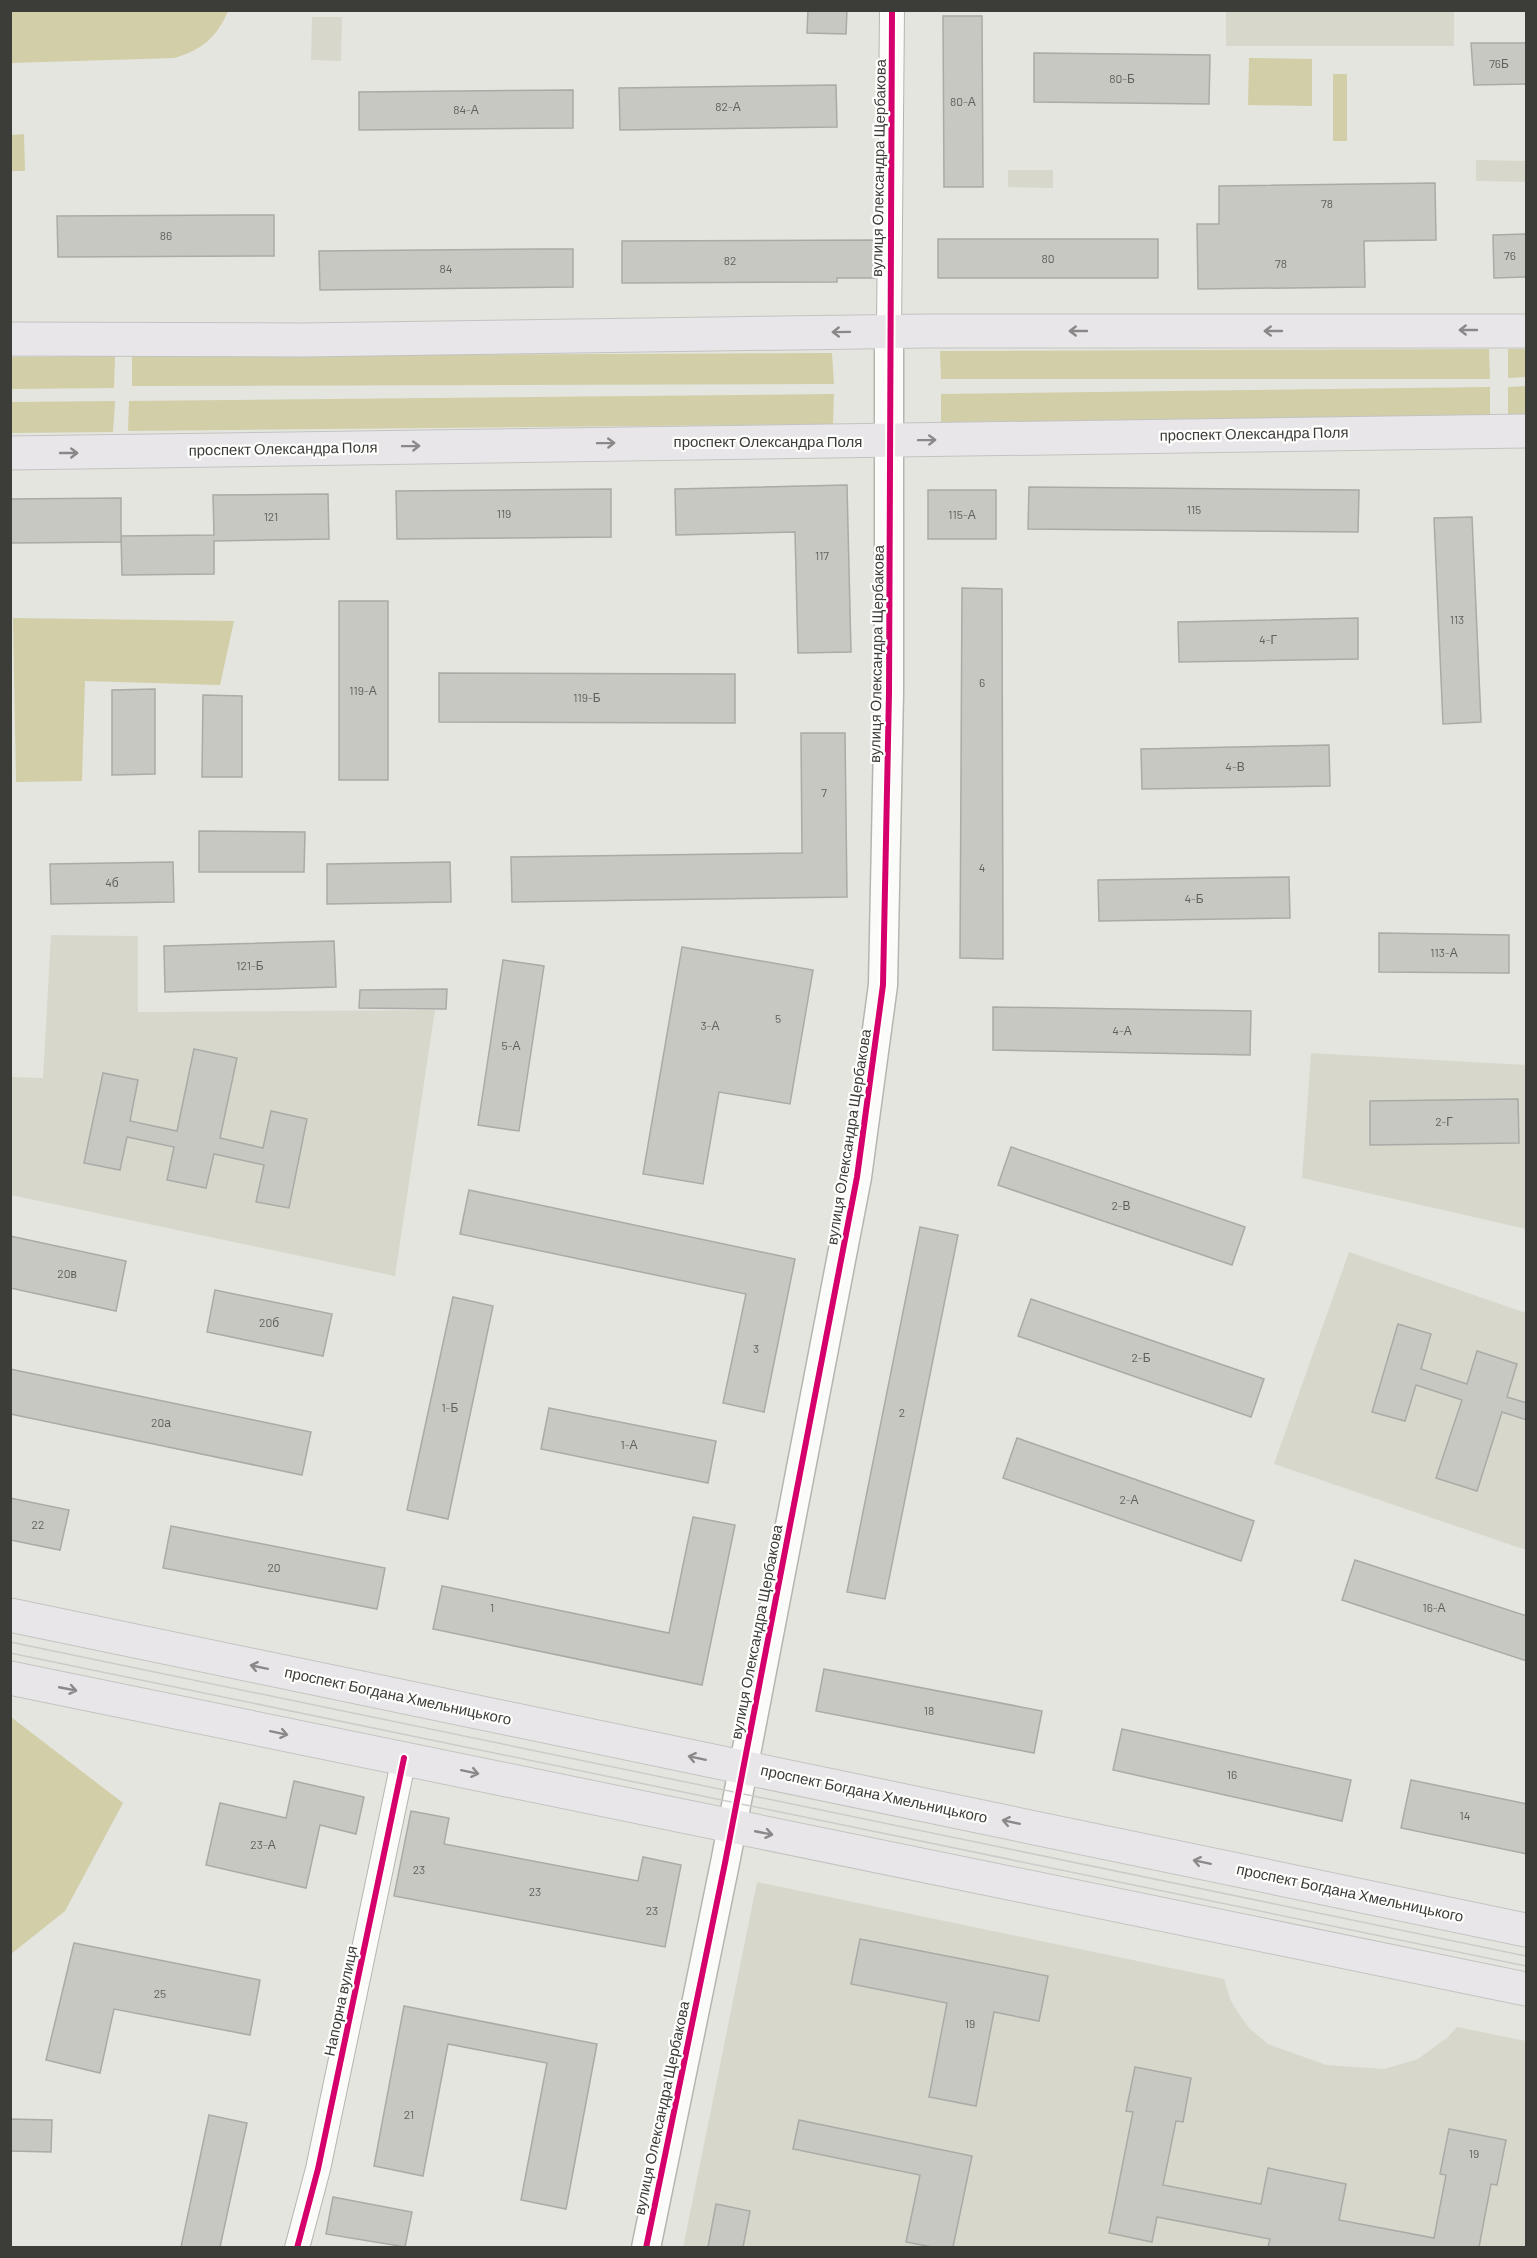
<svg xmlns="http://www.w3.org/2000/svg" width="1537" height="2258" font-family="Barlow,sans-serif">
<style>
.built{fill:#d7d7cc}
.green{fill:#d1cea8}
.building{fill:#c8c8c3;stroke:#aaaaa6;stroke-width:1.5}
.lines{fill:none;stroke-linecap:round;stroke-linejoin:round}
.minor-casing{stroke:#b5b5b0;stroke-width:26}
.tertiary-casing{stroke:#b5b5b0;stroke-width:31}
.primary-casing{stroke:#c3c3c1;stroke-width:35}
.minor{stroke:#fbfbfa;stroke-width:24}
.tertiary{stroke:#fbfbfa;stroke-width:28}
.primary{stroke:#e9e6ea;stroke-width:33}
.tram{stroke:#cbcbca;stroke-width:1.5}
.cycleway-casing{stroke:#fffffe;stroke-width:10}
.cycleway{stroke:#d6006c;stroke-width:6}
.oneway{stroke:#8a8888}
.labels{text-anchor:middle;stroke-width:4.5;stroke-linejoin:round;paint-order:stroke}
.number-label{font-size:12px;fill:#5f5f5b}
.street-label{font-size:15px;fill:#3c3c38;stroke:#fffffe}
</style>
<rect width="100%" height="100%" fill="#e5e5df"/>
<!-- built -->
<g class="built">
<rect x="1226" y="11" width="228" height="35"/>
<path d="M312,17H342L341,61L311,60Z"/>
<path d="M1476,160L1526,161V182L1476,181Z"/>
<path d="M1008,170H1053V188L1008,187Z"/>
<path d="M51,935L138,936V1012L435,1010L395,1276L11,1195V1077L43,1078Z"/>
<path d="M1311,1053L1526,1065V1229L1302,1178Z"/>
<path d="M1349,1252L1526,1313V1550L1274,1464Z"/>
<path d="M757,1882L1224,1979L1231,2001L1239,2014L1249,2028L1268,2044L1326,2065L1384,2069L1418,2059L1448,2037L1457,2027L1526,2041V2247L683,2248Z"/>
</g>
<!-- green -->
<g class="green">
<path d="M10,11L11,10L228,11C217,37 202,50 174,58L11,63Z"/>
<path d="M1249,58L1312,59V106L1248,105Z"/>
<rect x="1333" y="74" width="14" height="67"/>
<path d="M24,134L25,171H11V135Z"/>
<path d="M1489,349L1490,379H941L940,351Z"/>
<path d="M1508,349H1526V377L1508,378Z"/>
<path d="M832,353L834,384L132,386V356Z"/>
<path d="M115,356L114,388L11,389V357Z"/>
<path d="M1526,386V416H1508V387Z"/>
<path d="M1490,387V417L941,422V394Z"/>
<path d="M834,394L833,424L128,431L129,401Z"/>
<path d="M115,401L113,432L11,433V402Z"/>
<path d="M13,618L234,621L220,685L85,681L82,781L16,782Z"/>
<path d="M11,1717L123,1803L65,1911L11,1954Z"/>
</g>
<!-- building -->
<g class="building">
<path d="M808,10H847L846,34L807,33Z"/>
<path d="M943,16H982L983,187H944Z"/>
<path d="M1471,43H1527V84L1474,85Z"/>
<path d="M1034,53L1210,55L1209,104L1034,102Z"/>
<path d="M836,85L837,127L620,130L619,88Z"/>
<path d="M573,90V128L359,130V92Z"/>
<path d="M1435,183L1436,240L1364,241L1365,287L1198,289L1197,224H1219V186Z"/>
<path d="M247,215H274V256L58,257L57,216Z"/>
<path d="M1527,234V277L1494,278L1493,235Z"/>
<rect x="938" y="239" width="220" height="39"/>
<path d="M876,240L875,278H837V282L622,283V241Z"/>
<path d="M541,249H573V287L320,290L319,251Z"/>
<path d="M847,485L851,652L798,653L795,532L676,535L675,489Z"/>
<path d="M1029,487L1359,490L1358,532L1028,529Z"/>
<path d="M611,489V537L397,539L396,491Z"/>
<rect x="928" y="490" width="68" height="49"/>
<path d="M328,494L329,539L214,541V574L122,575L121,536L214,535L213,495Z"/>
<path d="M121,498V542L10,543V499Z"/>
<path d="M1472,517L1481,722L1443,724L1434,518Z"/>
<path d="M962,588L1002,589L1003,959L960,958Z"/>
<rect x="339" y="601" width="49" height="179"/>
<path d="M1358,618V659L1179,662L1178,622Z"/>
<path d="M439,673L735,674V723L439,722Z"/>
<path d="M155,689V774L112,775V690Z"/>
<path d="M203,695L242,696V777H202Z"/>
<path d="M801,733H845L847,897L512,902L511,857L802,853Z"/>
<path d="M1329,745L1330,786L1142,789L1141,749Z"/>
<path d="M199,831L305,832L304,872H199Z"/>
<path d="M173,862L174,902L51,904L50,864Z"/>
<path d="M450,862L451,902L327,904V864Z"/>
<path d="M1289,877L1290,918L1099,921L1098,880Z"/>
<path d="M1379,933L1509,935V973L1379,972Z"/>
<path d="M334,941L336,987L165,992L164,946Z"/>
<path d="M682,947L813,970L790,1104L719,1092L703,1184L643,1174Z"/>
<path d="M503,960L544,966L519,1131L478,1125Z"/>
<path d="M447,989L446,1009L359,1008L360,990Z"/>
<path d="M993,1007L1251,1011L1250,1055L993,1050Z"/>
<path d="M194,1049L237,1058L220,1138L263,1148L271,1111L307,1119L289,1208L256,1202L264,1165L214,1154L206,1188L167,1180L174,1147L127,1137L120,1170L84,1163L103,1073L138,1080L130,1121L177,1131Z"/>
<path d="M1518,1099L1519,1143L1370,1145V1101Z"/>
<path d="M1011,1147L1245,1227L1232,1265L998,1185Z"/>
<path d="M469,1190L795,1259L764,1412L723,1403L746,1294L460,1234Z"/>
<path d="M920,1227L958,1235L885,1599L847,1592Z"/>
<path d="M10,1236L126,1261L116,1311L10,1288Z"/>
<path d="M215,1290L332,1314L323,1356L207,1332Z"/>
<path d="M453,1297L493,1306L448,1519L407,1510Z"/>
<path d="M1031,1299L1264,1379L1251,1417L1018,1336Z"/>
<path d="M1398,1324L1431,1334L1421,1369L1467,1384L1477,1351L1517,1364L1507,1397L1527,1403V1420L1502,1412L1477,1491L1436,1478L1462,1400L1416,1385L1405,1421L1372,1412Z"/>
<path d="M10,1369L311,1432L302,1475L10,1414Z"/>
<path d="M549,1408L716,1441L708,1483L541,1449Z"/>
<path d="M1017,1438L1254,1521L1241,1561L1003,1478Z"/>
<path d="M10,1498L69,1510L60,1550L10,1540Z"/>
<path d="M693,1517L735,1525L702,1685L433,1629L442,1586L669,1633Z"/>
<path d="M171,1526L385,1568L377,1609L163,1568Z"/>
<path d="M1355,1560L1527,1616V1661L1342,1600Z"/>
<path d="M824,1669L1042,1711L1034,1753L816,1711Z"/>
<path d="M1122,1729L1351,1780L1342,1821L1113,1770Z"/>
<path d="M1411,1780L1527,1804V1854L1401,1828Z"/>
<path d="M294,1781L364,1797L356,1834L320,1825L306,1888L206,1865L220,1803L286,1818Z"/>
<path d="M411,1811L449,1818L444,1844L638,1881L643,1857L681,1865L665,1947L394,1896Z"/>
<path d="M860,1939L1048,1976L1039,2021L994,2012L976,2106L929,2097L947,2003L851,1984Z"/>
<path d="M74,1943L260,1980L250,2035L114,2009L100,2073L46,2060Z"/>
<path d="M404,2006L597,2044L566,2209L521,2200L547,2063L448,2044L423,2176L374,2166Z"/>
<path d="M1135,2067L1191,2078L1183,2122L1176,2121L1163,2185L1261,2204L1268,2168L1346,2184L1339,2220L1434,2238L1446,2175L1440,2174L1449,2129L1506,2140L1497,2185L1491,2184L1479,2247H1268L1270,2239L1157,2217L1152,2242L1109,2233L1133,2112L1126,2111Z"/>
<path d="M209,2115L247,2123L220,2247H181Z"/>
<path d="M10,2119L52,2120L51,2152L10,2151Z"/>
<path d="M799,2120L972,2156L953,2247H932L906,2242L920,2175L793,2149Z"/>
<path d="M333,2197L412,2212L405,2247L326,2234Z"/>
<path d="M716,2204L750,2211L743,2247H708Z"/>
</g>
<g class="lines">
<defs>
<g id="minor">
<path d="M889,332L892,10"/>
<path d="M297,2248L318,2169L404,1758"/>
</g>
<path id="tertiary" d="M646,2248L725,1863L857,1177L883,985L889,693V332"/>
<g id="primary">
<path d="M10,339L302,340L927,331H1526"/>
<path d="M10,453L1526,431"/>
<path d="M10,1615L1526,1930"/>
<path d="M10,1678L1526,1989"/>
</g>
</defs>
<!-- minor casing -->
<use href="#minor" class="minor-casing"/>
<!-- tertiary casing -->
<use href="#tertiary" class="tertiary-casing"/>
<!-- primary casing -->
<use href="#primary" class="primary-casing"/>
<!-- minor -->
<use href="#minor" class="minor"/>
<!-- tertiary -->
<use href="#tertiary" class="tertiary"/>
<!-- primary -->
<use href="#primary" class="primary"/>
<!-- tram -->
<g class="tram">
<path d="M10,1642L1526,1956"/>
<path d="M10,1653L1526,1966"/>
</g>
<defs>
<g id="cycleway">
<path d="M297,2248L318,2169L404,1758"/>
<path d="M646,2248L725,1863L857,1177L883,985L889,693L892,10"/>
</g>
</defs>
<!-- cycleway casing -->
<use href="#cycleway" class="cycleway-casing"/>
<!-- cycleway -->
<use href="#cycleway" class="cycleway"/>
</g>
<!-- one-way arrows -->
<defs><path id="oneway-shaft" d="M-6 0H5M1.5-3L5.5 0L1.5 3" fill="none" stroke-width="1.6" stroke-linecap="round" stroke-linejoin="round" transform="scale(1.5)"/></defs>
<g class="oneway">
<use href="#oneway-shaft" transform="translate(1468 330) rotate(180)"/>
<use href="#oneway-shaft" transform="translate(1078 331) rotate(180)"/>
<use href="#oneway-shaft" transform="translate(1273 331) rotate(180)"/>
<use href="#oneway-shaft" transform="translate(841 332) rotate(179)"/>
<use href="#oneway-shaft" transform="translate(927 440) rotate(-1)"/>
<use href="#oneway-shaft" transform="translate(606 443) rotate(-1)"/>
<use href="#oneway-shaft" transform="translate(411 446) rotate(-1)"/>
<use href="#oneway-shaft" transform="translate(69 453)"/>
<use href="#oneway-shaft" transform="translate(259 1667) rotate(-168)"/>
<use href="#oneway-shaft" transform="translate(68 1689) rotate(11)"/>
<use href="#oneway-shaft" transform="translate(279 1733) rotate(12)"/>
<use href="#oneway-shaft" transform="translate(697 1758) rotate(-168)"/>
<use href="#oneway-shaft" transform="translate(470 1772) rotate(12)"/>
<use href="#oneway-shaft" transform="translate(1011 1822) rotate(-168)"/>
<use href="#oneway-shaft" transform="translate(764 1833) rotate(11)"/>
<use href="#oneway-shaft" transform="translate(1202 1862) rotate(-168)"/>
</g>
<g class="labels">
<!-- number labels -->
<g class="number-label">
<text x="1499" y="68">76Б</text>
<text x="1122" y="83">80-Б</text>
<text x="963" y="106">80-А</text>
<text x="728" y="111">82-А</text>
<text x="466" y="114">84-А</text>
<text x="1327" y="208">78</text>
<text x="166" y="240">86</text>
<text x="1510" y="260">76</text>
<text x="1048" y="263">80</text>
<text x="730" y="265">82</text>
<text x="1281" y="268">78</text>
<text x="446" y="273">84</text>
<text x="1194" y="514">115</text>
<text x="504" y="518">119</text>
<text x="962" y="519">115-А</text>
<text x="271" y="521">121</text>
<text x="822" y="560">117</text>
<text x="1457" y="624">113</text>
<text x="1268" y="644">4-Г</text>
<text x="982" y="687">6</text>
<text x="363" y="695">119-А</text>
<text x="587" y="702">119-Б</text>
<text x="1235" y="771">4-В</text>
<text x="824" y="797">7</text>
<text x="982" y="872">4</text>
<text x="112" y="887">4б</text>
<text x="1194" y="903">4-Б</text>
<text x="1444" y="957">113-А</text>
<text x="250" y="970">121-Б</text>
<text x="778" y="1023">5</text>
<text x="710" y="1030">3-А</text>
<text x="1122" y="1035">4-А</text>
<text x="511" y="1050">5-А</text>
<text x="1444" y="1126">2-Г</text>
<text x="1121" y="1210">2-В</text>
<text x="67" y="1278">20в</text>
<text x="269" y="1327">20б</text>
<text x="756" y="1353">3</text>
<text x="1141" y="1362">2-Б</text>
<text x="450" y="1412">1-Б</text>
<text x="902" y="1417">2</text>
<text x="161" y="1427">20а</text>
<text x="629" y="1449">1-А</text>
<text x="1129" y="1504">2-А</text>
<text x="38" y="1529">22</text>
<text x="274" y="1572">20</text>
<text x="492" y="1612">1</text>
<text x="1434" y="1612">16-А</text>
<text x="929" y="1715">18</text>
<text x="1232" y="1779">16</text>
<text x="1465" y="1820">14</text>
<text x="263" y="1849">23-А</text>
<text x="419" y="1874">23</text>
<text x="535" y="1896">23</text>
<text x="652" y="1915">23</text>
<text x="160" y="1998">25</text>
<text x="970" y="2028">19</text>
<text x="409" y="2119">21</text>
<text x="1474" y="2158">19</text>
</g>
<!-- street labels -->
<g class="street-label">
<text transform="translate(879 168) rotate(-89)" y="5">вулиця Олександра Щербакова</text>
<text transform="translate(1254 434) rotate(-1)" y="5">проспект Олександра Поля</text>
<text x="768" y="447">проспект Олександра Поля</text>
<text transform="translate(283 449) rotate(-1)" y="5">проспект Олександра Поля</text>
<text transform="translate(877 654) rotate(-89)" y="5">вулиця Олександра Щербакова</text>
<text transform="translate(849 1137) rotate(-81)" y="5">вулиця Олександра Щербакова</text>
<text transform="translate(757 1632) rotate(-79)" y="5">вулиця Олександра Щербакова</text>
<text transform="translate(398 1696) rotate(12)" y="5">проспект Богдана Хмельницького</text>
<text transform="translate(874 1794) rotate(12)" y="5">проспект Богдана Хмельницького</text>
<text transform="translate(1350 1893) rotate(12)" y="5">проспект Богдана Хмельницького</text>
<text transform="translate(341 2001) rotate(-78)" y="5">Напорна вулиця</text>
<text transform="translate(662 2108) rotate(-78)" y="5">вулиця Олександра Щербакова</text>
</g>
</g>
<!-- border -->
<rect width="1537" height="2258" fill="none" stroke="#3c3c38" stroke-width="24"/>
</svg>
